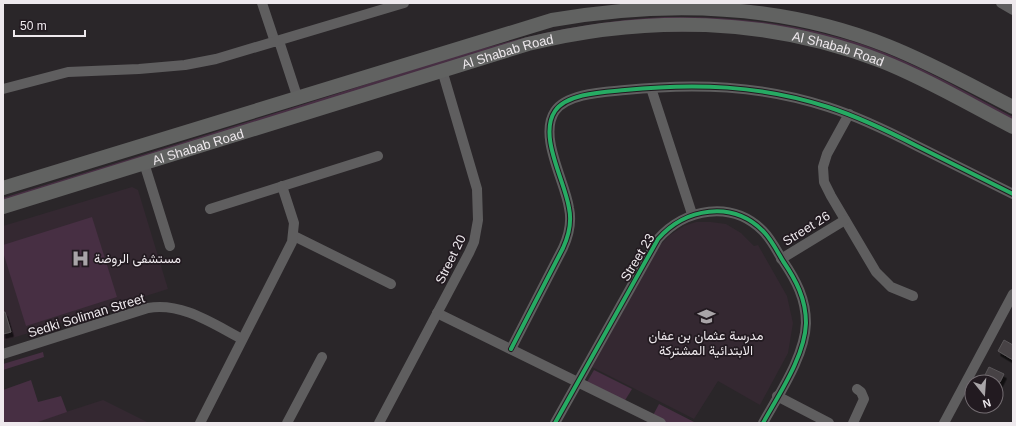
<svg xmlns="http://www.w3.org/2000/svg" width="1016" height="426" font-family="Arial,Vazirmatn,sans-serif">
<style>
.built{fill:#342831}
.green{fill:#472f43}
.building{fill:#464244;stroke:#5a5659;filter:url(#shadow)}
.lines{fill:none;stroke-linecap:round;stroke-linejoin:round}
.minor{stroke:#5f5e5f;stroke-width:10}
.secondary{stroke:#616261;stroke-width:14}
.cycleway-casing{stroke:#221a20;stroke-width:6}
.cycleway{stroke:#26ab63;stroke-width:4}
.labels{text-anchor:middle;stroke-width:3.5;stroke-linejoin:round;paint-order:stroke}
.street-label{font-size:13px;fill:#eee9ed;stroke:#221a20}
.poi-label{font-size:13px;fill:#eee9ed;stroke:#221a20;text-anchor:start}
</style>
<defs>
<filter id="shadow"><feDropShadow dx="2.5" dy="4.5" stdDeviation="0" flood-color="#0009"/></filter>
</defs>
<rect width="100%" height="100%" fill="#2a2629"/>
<!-- built -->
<g class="built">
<path d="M132,187L138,190L168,289L3,341V226Z"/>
<path d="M696,222H711L726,224L741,233L754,246L758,245L787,296L793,323L788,353L760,405L718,381L694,419L592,367L658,247L670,235L684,226Z"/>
<path d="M103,400L149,423H35V422Z"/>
</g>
<!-- green -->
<g class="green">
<path d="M665,17C729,16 787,22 848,40C906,57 960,89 1013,117V126L933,83L782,31L577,32L3,205V198C114,164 225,129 336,94C444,59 551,22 665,17Z"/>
<path d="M92,217L117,297L26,326L3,252V245Z"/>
<path d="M43,352L44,357L3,370V364Z"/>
<path d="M594,370L632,389L624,402L587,382Z"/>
<path d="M31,380L38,402L61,396L67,412L35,423H3V390Z"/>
<path d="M659,404L696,423H649Z"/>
</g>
<!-- building -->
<g class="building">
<path d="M3,312H5L11,332L3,334Z"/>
<path d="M1004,340L1013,345V360L998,351Z"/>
<path d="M989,367L1004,374L1000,382H989L983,379Z"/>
</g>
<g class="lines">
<!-- minor -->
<g class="minor">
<path d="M262,3L275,42"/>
<path d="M1001,3L1013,10"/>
<path d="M279,41L298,99"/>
<path d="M651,88L692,214"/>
<path d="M3,89L68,72L139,69L185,65L216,59L404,3"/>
<path d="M849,114L827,154L823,167L824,182L831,196L876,272L891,287L913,296"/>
<path d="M144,163L170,246"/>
<path d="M210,209L378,156"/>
<path d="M294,236L391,284"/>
<path d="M781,259L845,220"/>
<path d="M437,313L661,423"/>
<path d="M511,349L563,248C569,235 572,222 569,208C565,181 538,136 555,111C567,93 605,92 625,90C694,83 761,85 828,107C859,117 888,131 917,146C949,162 981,178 1013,194"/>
<path d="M3,354L148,308C182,302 213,324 242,339"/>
<path d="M777,396L829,423"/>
<path d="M200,423L292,242L294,223L282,186"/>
<path d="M287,423L322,357"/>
<path d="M379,423L469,253L474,242L478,220L477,189L442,70"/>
<path d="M555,423L658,239C685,208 732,200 763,231C771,239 777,251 783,261C796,280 806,299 806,323C805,356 779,394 763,423"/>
<path d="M853,423L864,399L861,392L857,389"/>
<path d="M944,423L1013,294"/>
</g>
<!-- secondary -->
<g class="secondary">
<path d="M3,188L552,20C666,0 780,3 888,46C931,63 972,86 1013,107"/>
<path id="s1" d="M3,207L528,44C646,15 767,17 881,61C927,79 970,105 1013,127"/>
</g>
<defs>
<g id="cycleway">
<path d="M511,349L563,248C569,235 572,222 569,208C565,181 538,136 555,111C567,93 605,92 625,90C694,83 761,85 828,107C859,117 888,131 917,146C949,162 981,178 1013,194"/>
<path d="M555,423L658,239C685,208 732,200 763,231C771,239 777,251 783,261C796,280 806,299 806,323C805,356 779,394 763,423"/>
</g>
</defs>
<!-- cycleway casing -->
<use href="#cycleway" class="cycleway-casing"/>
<!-- cycleway -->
<use href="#cycleway" class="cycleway"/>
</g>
<!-- icons -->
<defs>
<symbol id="hospital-bare" viewBox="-9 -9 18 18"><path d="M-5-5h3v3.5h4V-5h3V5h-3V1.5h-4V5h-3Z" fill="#a9a5a8" stroke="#221a20" stroke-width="2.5" paint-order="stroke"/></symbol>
<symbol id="school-bare" viewBox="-9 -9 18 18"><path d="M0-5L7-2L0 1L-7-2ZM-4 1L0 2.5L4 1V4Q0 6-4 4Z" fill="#a9a5a8" stroke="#221a20" stroke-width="2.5" paint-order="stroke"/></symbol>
</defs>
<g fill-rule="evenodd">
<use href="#hospital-bare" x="68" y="246" width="25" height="25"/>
<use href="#school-bare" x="694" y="304" width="25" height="25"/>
</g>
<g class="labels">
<!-- street labels -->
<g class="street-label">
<text dy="5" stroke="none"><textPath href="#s1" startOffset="864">Al Shabab Road</textPath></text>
<text dy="5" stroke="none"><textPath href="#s1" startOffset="528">Al Shabab Road</textPath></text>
<text dy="5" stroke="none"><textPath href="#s1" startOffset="204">Al Shabab Road</textPath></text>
<text transform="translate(806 228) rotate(-32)" y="5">Street 26</text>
<text transform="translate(637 257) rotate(-59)" y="5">Street 23</text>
<text transform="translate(450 259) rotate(-64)" y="5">Street 20</text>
<text transform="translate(86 315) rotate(-17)" y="5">Sedki Soliman Street</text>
</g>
<!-- poi labels -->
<g class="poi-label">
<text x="94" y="263">مستشفى الروضة</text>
<text x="706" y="340" text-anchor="middle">مدرسة عثمان بن عفان<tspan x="706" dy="15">الابتدائية المشتركة</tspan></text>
</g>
</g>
<!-- border -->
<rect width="1016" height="426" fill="none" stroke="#eee9ed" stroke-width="8"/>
<!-- north arrow -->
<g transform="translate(984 394) rotate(163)"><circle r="19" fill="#221a20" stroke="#746d72"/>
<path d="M0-3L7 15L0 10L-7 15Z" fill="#a9a5a8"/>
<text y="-6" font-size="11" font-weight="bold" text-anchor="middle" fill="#eee9ed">N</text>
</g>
<!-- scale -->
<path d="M14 30v6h71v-6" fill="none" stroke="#eee9ed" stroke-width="2"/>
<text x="20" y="30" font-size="12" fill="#eee9ed" stroke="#221a20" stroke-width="3" paint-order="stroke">50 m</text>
</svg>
